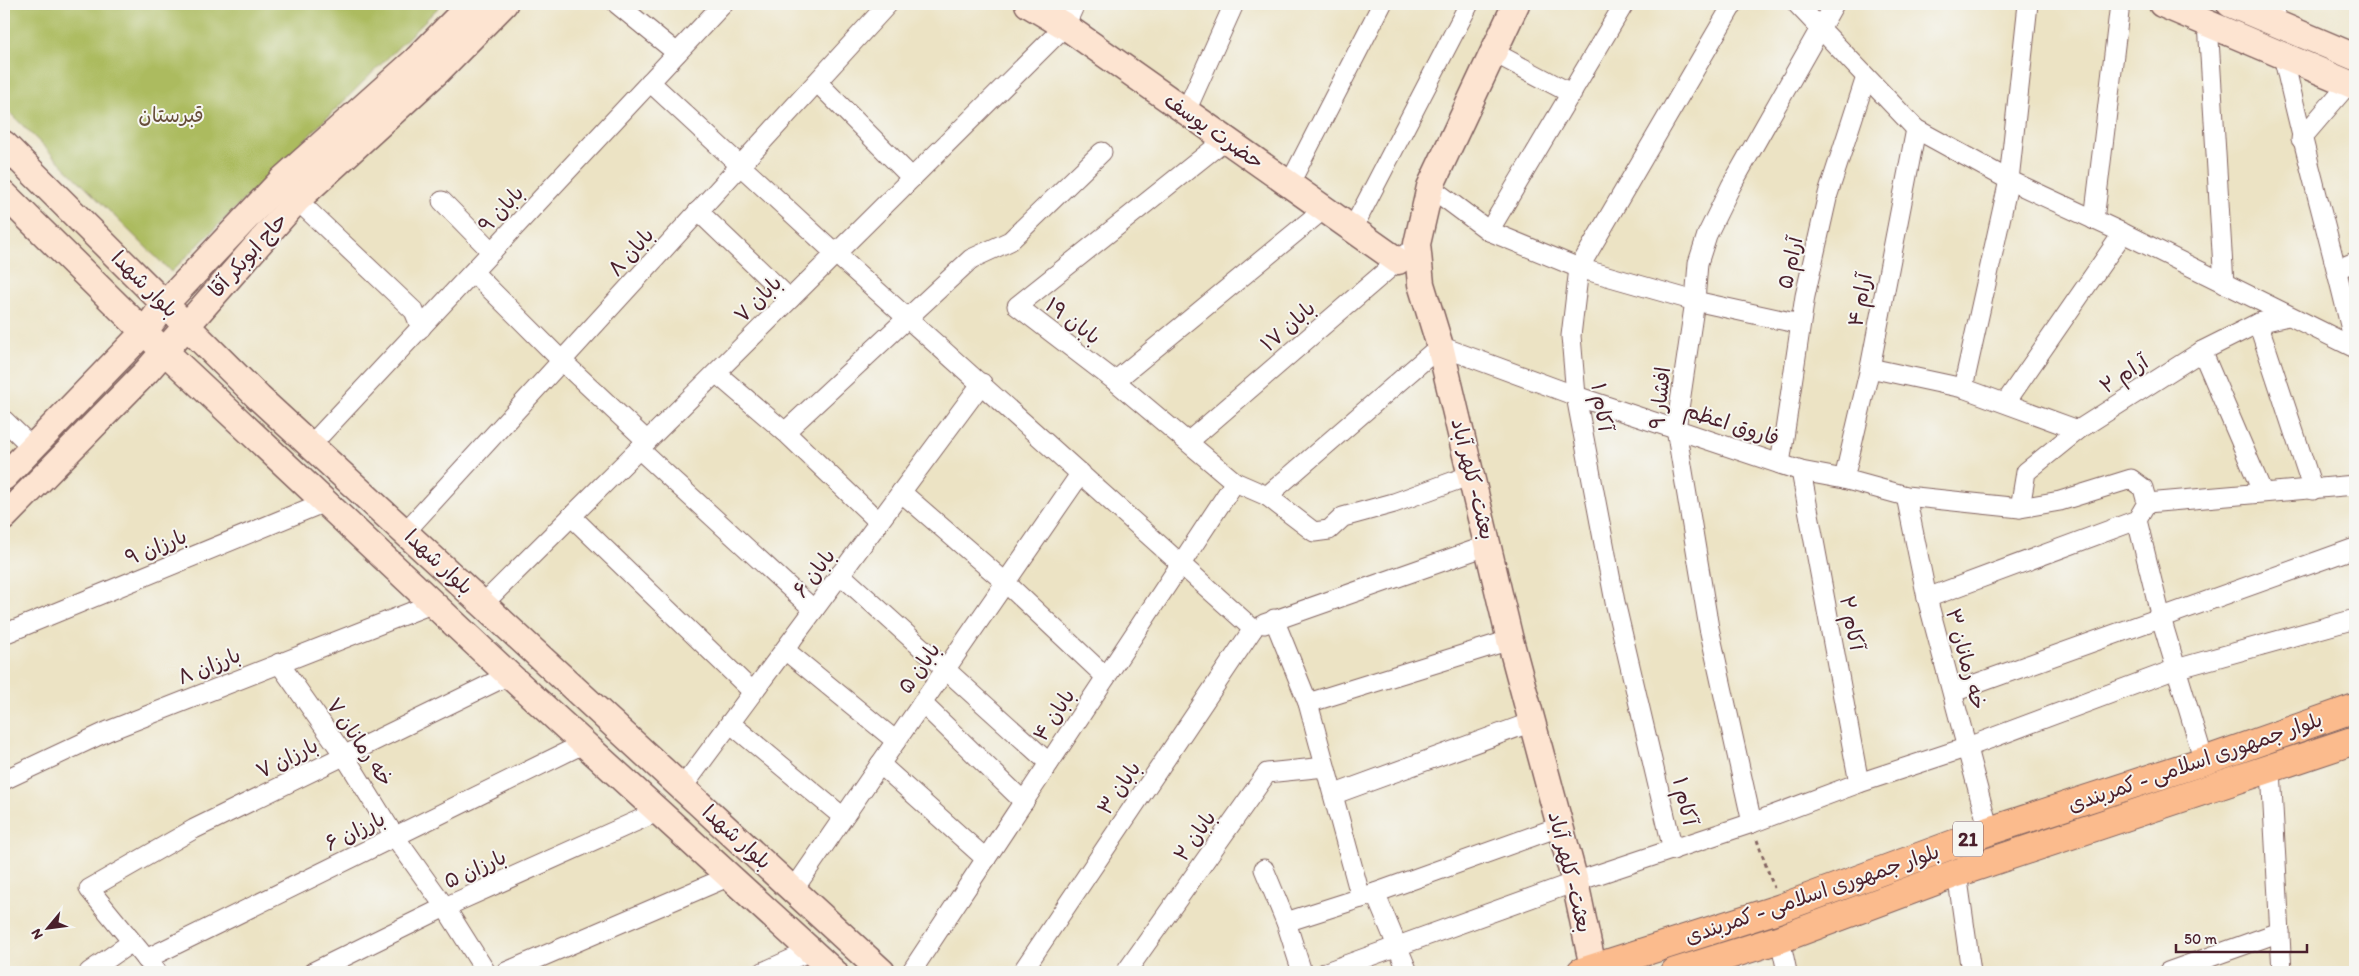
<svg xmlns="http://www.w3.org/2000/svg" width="2359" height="976" font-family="Itim,'Playpen Sans Arabic',sans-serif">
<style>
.green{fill:#acbb5e;stroke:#7b6d44}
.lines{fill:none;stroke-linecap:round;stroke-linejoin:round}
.street-casing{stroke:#836461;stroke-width:21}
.secondary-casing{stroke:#836461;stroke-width:29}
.primary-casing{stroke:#836461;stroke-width:30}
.path{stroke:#836461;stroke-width:3;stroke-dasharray:4 4;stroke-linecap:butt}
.street{stroke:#fff;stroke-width:19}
.secondary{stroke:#fde4d1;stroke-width:26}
.primary{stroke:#fbbb8d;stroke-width:28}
.labels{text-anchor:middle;stroke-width:4;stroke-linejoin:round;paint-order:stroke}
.shield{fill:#f6f6f2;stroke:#7e6067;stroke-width:1}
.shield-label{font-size:20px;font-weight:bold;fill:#4a1f2b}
.park-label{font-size:21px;fill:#674e3a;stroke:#f6f6f2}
.street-label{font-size:21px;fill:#4a1f2b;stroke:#f6f6f2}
</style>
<rect width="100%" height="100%" fill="#f6f6f2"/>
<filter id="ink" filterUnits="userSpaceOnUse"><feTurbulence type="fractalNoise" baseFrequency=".02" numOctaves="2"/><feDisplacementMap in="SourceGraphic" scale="10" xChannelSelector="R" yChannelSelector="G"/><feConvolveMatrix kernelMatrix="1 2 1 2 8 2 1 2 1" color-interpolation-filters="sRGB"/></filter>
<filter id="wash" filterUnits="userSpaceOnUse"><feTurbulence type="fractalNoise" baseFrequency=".0096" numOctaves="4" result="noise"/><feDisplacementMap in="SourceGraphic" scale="20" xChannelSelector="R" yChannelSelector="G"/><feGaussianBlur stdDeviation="1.12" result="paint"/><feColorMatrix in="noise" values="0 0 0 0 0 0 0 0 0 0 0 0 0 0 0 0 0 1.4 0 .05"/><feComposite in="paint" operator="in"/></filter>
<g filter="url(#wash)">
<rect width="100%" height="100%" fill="#ece3c4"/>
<!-- green -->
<path class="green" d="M4,4H442L171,272L4,107Z"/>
</g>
<g filter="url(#ink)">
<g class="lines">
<defs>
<g id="street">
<path d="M617,4L677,53"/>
<path d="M1797,4L1916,129L2009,180L2123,233L2355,348"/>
<path d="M2272,21L2277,4"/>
<path d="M2208,23L2224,284"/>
<path d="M1493,52L1572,94"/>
<path d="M2283,55C2304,153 2333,249 2355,347"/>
<path d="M650,82L836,254L1253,629"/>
<path d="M817,82L912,178"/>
<path d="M1186,111L1234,4"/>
<path d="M1226,139L1017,306L1115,381L1235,482L1267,496L1314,532L1329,530L1343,517L1394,503L1471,475"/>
<path d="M2301,139L2349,83"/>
<path d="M1290,183L1382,4"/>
<path d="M1430,187L1489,231L1579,268L1695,301L1800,324"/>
<path d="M297,200L414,311L421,328"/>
<path d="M442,201L492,252"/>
<path d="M698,211L790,299"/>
<path d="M2094,220L2120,4"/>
<path d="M1353,228L1469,4"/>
<path d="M1489,231L1624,4"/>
<path d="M2338,269L2355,262"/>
<path d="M473,272L562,361L647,441"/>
<path d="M2258,323L2313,490"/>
<path d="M2202,351L2262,491"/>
<path d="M1870,368L1963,388L2078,430"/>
<path d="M716,373L785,432L879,522"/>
<path d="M1115,381L1324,209"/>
<path d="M1963,388L2009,180L2028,4"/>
<path d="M2006,402L2123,233"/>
<path d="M4,420L32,447"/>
<path d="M785,432L971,259L1010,241L1102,152"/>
<path d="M1188,442L1407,253"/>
<path d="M311,445L723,4"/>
<path d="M639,449L814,610"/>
<path d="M1780,464L1805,296L1828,194L1866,77"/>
<path d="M1801,471L1859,783"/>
<path d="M1844,479L1870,368L1916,129"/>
<path d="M901,492L1006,583L1106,677"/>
<path d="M1267,496L1440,346L1576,396L1801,471L1844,479L1906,496L2020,508L2060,501L2131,479L2143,488L2147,503L2137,520L1927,598"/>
<path d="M1906,496L1927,598L1989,831"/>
<path d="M2147,503L2355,485"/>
<path d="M2020,508L2026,472L2078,430L2202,351L2258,323L2288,316"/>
<path d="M571,516L753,692"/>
<path d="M2137,520L2161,618L2204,761"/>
<path d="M406,531L888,4"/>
<path d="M840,574L1049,763"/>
<path d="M483,604L1065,26L1075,4"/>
<path d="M1274,619L1308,703L1361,898"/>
<path d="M1264,624L1489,545"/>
<path d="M4,634L325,502"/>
<path d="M785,650L896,741"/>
<path d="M279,663L344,755L395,837L445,907L486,972"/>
<path d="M1953,692L2355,548"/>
<path d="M922,703L1024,802"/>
<path d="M1308,703L1510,640"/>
<path d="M730,723L843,817"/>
<path d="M880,764L986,859"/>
<path d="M2271,770L2282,972"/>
<path d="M4,780L108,731L434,603"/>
<path d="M682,788L982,383"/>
<path d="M1335,794L1532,722"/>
<path d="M1752,823L1709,628L1676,429L1695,301L1698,263L1707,235L1731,186L1834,4"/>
<path d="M1673,850L1615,602L1576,396L1571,336L1579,268L1733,4"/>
<path d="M1264,869L1286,922L1302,972"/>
<path d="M1957,873L1971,972"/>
<path d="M794,889L1081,473"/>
<path d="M1375,893L1408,972"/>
<path d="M1286,922L1361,898L1559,827"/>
<path d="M1780,939L1787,972"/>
<path d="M146,959L585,743"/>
<path d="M89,972L132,942"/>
<path d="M157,972L89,889L194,829L509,675"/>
<path d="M313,972L445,907L657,812"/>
<path d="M506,972L730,876"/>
<path d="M763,972L810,951"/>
<path d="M911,972L1235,482"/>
<path d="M1022,972L1253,629"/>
<path d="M1126,972L1267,773L1325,767"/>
<path d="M1326,972L1575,882L1752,823L1859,783L1965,748L2176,669L2355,619"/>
<path d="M2168,972L2280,932"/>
</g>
<g id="secondary">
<path d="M1028,4L1065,26L1398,261"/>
<path d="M1516,4L1430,187L1417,244L1421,284L1440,346L1510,640L1575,882L1594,972"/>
<path d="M2162,4L2355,86"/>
<path d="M2230,4L2355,57"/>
<path d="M4,144L259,398L882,972"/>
<path d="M4,194L144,332L509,675L834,972"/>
<path d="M4,477L144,332L165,304L283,179L416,60L471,4"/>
<path d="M4,517L147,371L297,200L438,71L504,4"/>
</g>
<g id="primary">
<path d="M1581,972L1781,908L1989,831L2204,761L2355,708"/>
<path d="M1675,972L1780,939L1957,873L2355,740"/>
</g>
</defs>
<!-- street casing -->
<use href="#street" class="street-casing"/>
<!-- secondary casing -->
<use href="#secondary" class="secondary-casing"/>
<!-- primary casing -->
<use href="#primary" class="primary-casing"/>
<!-- path -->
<path class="path" d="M1757,840L1774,888"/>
<!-- street -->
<use href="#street" class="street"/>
<!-- secondary -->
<use href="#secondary" class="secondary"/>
<!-- primary -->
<use href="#primary" class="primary"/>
</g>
</g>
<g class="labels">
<!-- shield labels -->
<rect class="shield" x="1953" y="821.5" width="30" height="35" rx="4"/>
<g class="shield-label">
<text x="1968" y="846">21</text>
</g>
<!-- park labels -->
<g class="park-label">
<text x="171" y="122">قبرستان</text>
</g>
<!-- street labels -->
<g class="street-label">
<text transform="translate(1214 131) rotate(35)" y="7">حضرت یوسف</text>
<text transform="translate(501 209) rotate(-47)" y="7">بابان ۹</text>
<text transform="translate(631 252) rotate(-48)" y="7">بابان ۸</text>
<text transform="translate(248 255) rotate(-48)" y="7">حاج ابوبکر آقا</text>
<text transform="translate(1790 263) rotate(-77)" y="7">آرام ۵</text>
<text transform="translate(145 284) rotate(45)" y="7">بلوار شهدا</text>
<text transform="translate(758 299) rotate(-45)" y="7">بابان ۷</text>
<text transform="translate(1860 300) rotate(-79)" y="7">آرام ۴</text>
<text transform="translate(1073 321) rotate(37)" y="7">بابان ۱۹</text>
<text transform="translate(1288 326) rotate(-41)" y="7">بابان ۱۷</text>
<text transform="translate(2124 374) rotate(-33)" y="7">آرام ۲</text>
<text transform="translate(1660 398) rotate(-84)" y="7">افشار ۹</text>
<text transform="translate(1602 407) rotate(81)" y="7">آکام ۱</text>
<text transform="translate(1732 424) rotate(18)" y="7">فاروق اعظم</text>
<text transform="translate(1473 479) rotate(76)" y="7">بعثت- کلهر آباد</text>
<text transform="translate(156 547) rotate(-22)" y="7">بارزان ۹</text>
<text transform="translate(439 562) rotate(43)" y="7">بلوار شهدا</text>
<text transform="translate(814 573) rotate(-53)" y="7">بابان ۶</text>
<text transform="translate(1852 623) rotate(79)" y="7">آکام ۲</text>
<text transform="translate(1966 659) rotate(75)" y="7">خه رمانان ۳</text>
<text transform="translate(209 666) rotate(-22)" y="7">بارزان ۸</text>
<text transform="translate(919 668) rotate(-55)" y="7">بابان ۵</text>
<text transform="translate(1054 715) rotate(-57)" y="7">بابان ۴</text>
<text transform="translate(360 742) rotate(56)" y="7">خه رمانان ۷</text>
<text transform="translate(287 758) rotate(-26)" y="7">بارزان ۷</text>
<text transform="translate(2195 762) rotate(-19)" y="7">بلوار جمهوری اسلامی - کمربندی</text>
<text transform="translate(1119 788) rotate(-56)" y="7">بابان ۳</text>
<text transform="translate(1685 801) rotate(77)" y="7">آکام ۱</text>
<text transform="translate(355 831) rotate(-26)" y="7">بارزان ۶</text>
<text transform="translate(1195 836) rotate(-55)" y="7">بابان ۲</text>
<text transform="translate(737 837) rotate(42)" y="7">بلوار شهدا</text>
<text transform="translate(475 869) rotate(-24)" y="7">بارزان ۵</text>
<text transform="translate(1570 872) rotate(76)" y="7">بعثت- کلهر آباد</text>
<text transform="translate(1812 894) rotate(-19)" y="7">بلوار جمهوری اسلامی - کمربندی</text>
</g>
</g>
<!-- margin -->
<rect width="2359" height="976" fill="none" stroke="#f6f6f2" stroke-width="20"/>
<!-- north arrow -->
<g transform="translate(48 928) rotate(241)" stroke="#f6f6f2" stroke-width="4" paint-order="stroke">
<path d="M0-4L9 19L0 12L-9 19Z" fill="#4a1f2b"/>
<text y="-8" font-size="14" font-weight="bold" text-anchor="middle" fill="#4a1f2b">N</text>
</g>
<!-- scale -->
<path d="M2176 944v8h131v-8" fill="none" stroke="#4a1f2b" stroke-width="2.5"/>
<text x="2184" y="944" font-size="15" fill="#4a1f2b" stroke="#f6f6f2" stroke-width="4" paint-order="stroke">50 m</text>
</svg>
